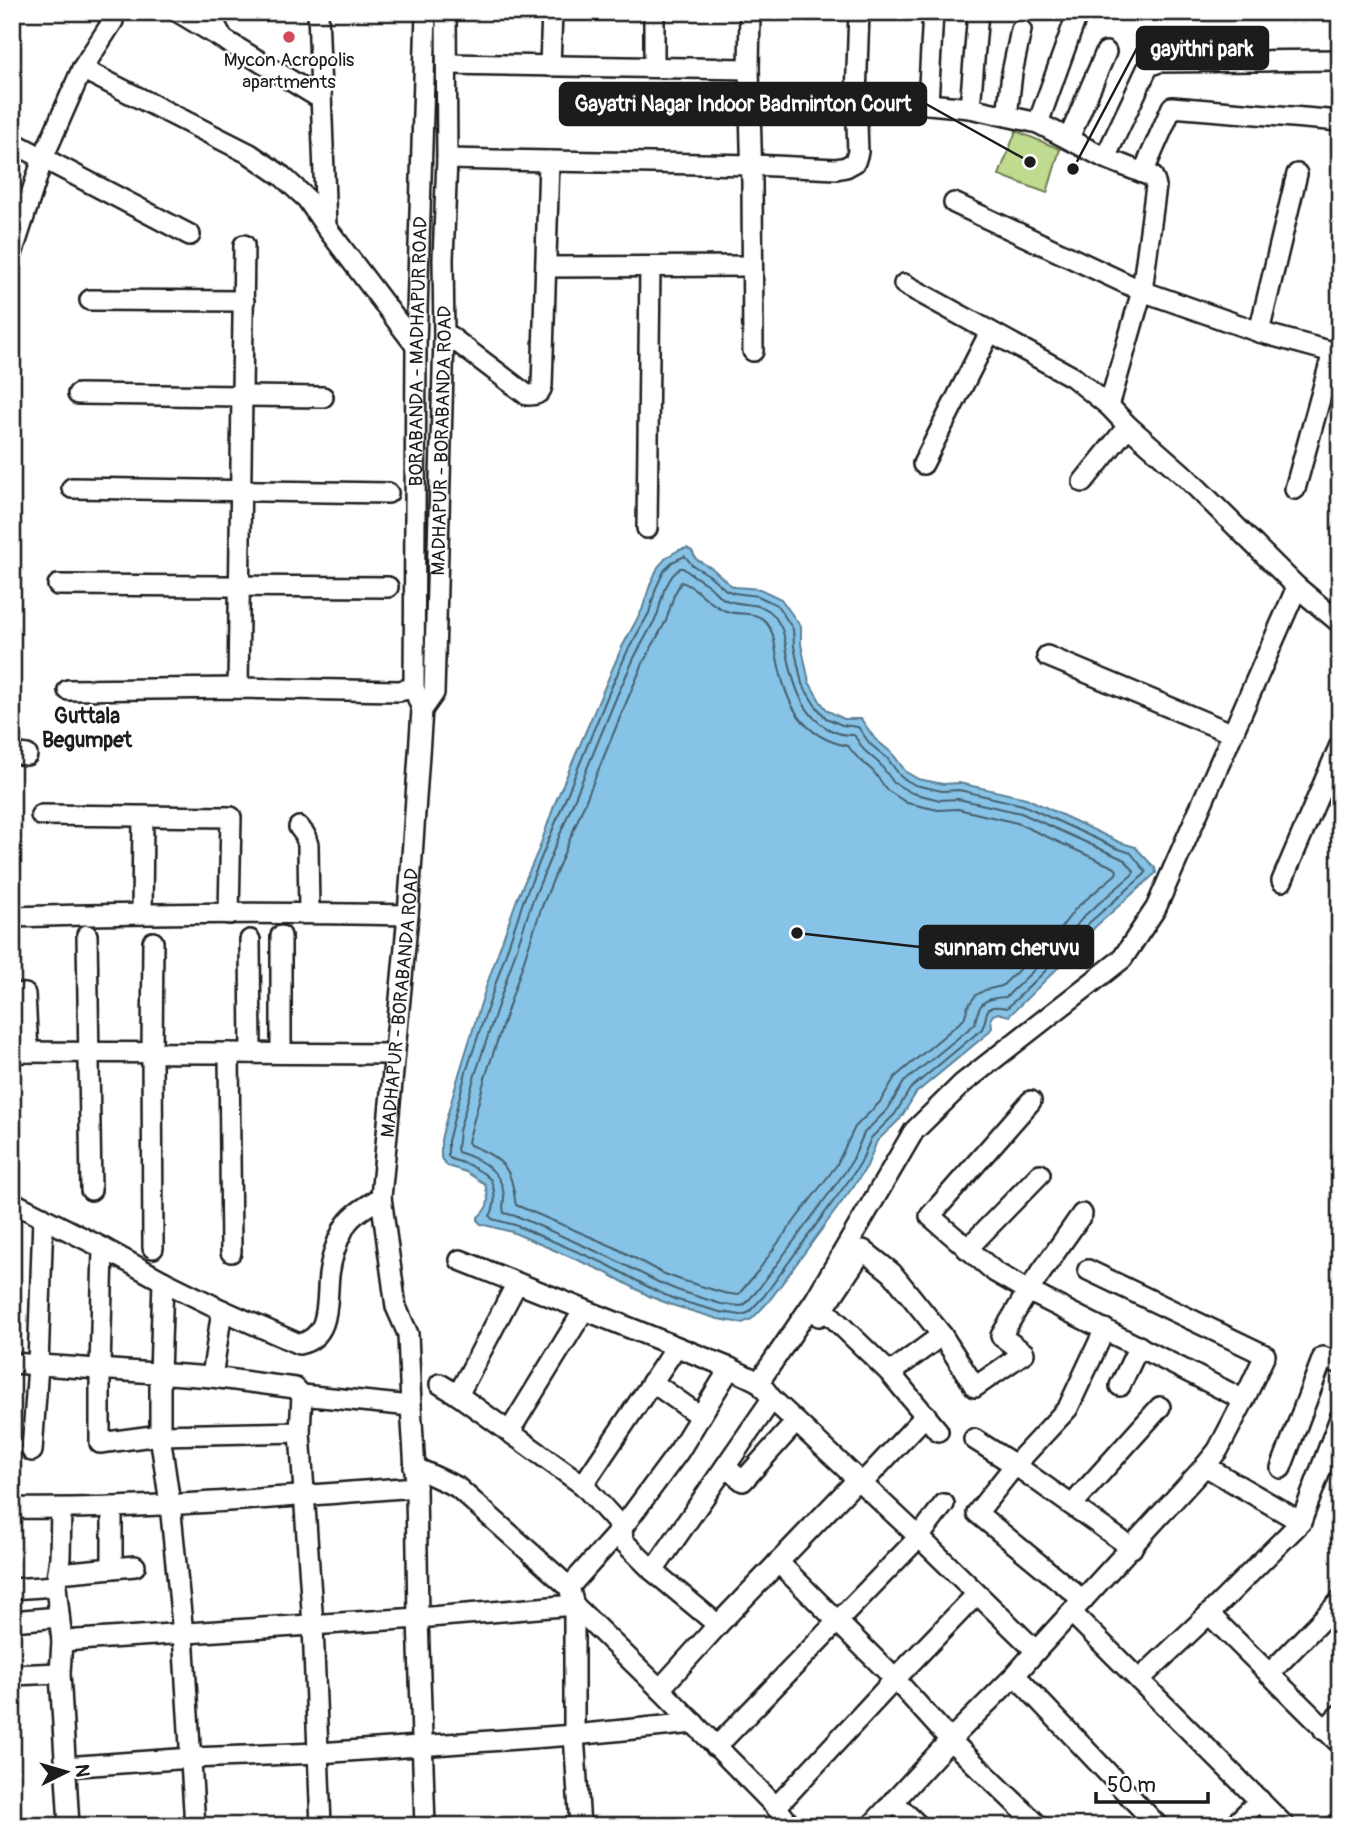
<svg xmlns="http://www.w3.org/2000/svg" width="1352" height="1838" font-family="Pangolin,sans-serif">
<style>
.green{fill:#c0da90;stroke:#6e7b56;stroke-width:2}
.water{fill:#86c3e6;stroke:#5c8095;stroke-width:2}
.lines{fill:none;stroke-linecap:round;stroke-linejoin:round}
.shore{stroke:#465f6d;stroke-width:2}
.minor-casing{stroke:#1c1c1c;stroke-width:24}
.minor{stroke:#fff;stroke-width:19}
.poi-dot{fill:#d1495b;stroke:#fff;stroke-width:2.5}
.labels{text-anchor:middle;stroke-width:5;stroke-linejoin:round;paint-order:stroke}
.poi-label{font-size:19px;fill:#1c1c1c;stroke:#fff}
.street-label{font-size:19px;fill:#1c1c1c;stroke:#fff}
.neighbourhood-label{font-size:21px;font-weight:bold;fill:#1c1c1c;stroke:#fff}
.leader{fill:none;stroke:#1c1c1c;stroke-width:2.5}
.callout-dot{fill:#1c1c1c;stroke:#fff;stroke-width:2.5}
.callout{fill:#1c1c1c;stroke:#1c1c1c;stroke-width:2.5}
.callout-label{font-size:21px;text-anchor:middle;font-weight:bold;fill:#fff}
</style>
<rect width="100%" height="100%" fill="#fff"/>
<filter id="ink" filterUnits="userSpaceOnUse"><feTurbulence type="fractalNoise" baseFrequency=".0143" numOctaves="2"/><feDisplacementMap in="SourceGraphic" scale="14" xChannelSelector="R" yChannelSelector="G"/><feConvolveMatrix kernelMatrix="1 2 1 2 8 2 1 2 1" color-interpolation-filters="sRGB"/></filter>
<g filter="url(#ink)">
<!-- green -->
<path class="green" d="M1016,131L1060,149L1047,193L999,175Z"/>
<!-- water -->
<path class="water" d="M687,548L692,551L696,559L713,569L729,584L735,587L760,589L781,599L801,627V644L809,682L820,701L828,711L844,719H861L875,739L892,753L906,772L918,779L943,784L959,783L1026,798L1119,842L1135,847L1155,868L1156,873L1095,927L1076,950L1009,1016L998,1013L993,1015L991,1018L992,1028L987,1034L916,1093L900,1119L877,1141L867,1166L858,1180L769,1301L752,1319L742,1323L718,1319L672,1305L651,1297L603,1271L512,1232L481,1224L478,1221V1217C491,1206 489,1199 485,1184L466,1172L447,1166L441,1158V1140L444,1127L460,1071L487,984L517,899L539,849L555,803L621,649L642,610L650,585L658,567L667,557L679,550Z"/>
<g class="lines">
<!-- shore -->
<g class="shore">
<path d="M685,556L692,565L709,575L726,590L734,593L758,596L777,605L793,629L794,646L802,684L815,705L826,718L842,725L858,727L870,744L887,758L901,777L915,785L942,791L959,790L1023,805L1116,848L1131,853L1146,872L1145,874L1090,922L1071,946L1007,1008C980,1003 990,1014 982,1029L910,1089L895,1114L871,1138L861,1162L852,1176L764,1296L748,1313L741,1315L720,1312L674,1299L654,1290L606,1264L515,1225L492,1219L490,1216C497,1204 495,1192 491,1180L483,1173L469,1165L451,1159L448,1156V1141L466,1072L523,902L608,695L627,652L649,613L656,588L664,571L672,562Z"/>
<path d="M680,568H683C690,574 698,578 705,583C713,588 717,596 726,600C742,607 763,600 775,617C786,633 784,639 788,657C794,688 805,722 838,733C843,735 849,735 854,735L864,750L880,764L894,783L912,793L940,800L958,799L1021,813L1125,860L1134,871L1133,874L1084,916L1065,940L1006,997C985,998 978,1002 975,1024L904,1082L888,1109L864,1133L853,1159L845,1172L757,1291L744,1305L741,1306L721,1304L677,1290L658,1282L609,1257L519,1217L504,1213C502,1207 504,1203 504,1197C503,1171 481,1159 458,1152L457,1149L459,1131L475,1075L531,905L616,698L635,656L657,616L664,590L672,576Z"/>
<path d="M681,582C699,587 708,605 726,611C738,616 756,610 766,622C775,633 774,644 777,657C785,701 800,737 848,746L856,756L873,771L887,790L907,803L938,810L958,809L1017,823L1115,868L1117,871L1116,874L1076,908L1057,933L1002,986L985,990L976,995L968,1006L964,1019L895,1077L880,1102L855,1127L836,1166L780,1240L758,1271L738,1295L724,1293L681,1280L662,1273L614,1247L516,1205C514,1197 514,1186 510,1177C505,1160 485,1151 470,1145L468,1142L485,1078L541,909L626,703L644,661L666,621L674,595Z"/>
</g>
<defs>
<g id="minor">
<path d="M178,12L223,39"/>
<path d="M213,12L216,26L223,39L321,99"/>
<path d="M318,12L326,227"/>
<path d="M750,12L749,69L752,183L753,351"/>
<path d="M447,64L749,69"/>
<path d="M550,66L552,12"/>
<path d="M654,67V12"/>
<path d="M82,69L250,154L282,176L307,199L326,227L416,346"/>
<path d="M856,97L970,108L1038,123L1105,158L1153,177L1156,186L1142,291L1109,406"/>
<path d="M928,104L933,12"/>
<path d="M970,108L978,12"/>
<path d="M1007,116L1012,73L1021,30"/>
<path d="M1038,123L1078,12"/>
<path d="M1069,138L1106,52"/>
<path d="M12,142L190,235"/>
<path d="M1105,158L1147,69L1151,65L1159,62L1340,60"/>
<path d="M447,159L752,165L836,169L846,167L855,162L858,152L856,97L859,12"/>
<path d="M1143,173L1172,107L1340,121"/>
<path d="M954,203L1142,291L1259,332L1340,354"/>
<path d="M12,254L43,158L82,69L113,21"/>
<path d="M547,267L751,266"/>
<path d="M904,284L1073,377L1109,406L1128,426L1187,478L1297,587L1340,623"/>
<path d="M90,300L244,301"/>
<path d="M444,332L527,395C536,395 540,394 542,386L549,161"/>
<path d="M1259,332L1297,174"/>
<path d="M78,394L323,397"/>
<path d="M923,464L990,332"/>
<path d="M1083,482L1128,426"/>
<path d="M72,488L388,493"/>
<path d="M1295,489L1333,352"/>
<path d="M647,528L650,267"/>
<path d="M58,585L388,587"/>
<path d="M1047,656L1231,733"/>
<path d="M238,688L244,245"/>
<path d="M68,690L238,688L399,691L414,688"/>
<path id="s1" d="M422,710L414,688L416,346L426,12"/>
<path d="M12,753L27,755"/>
<path d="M41,815L231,817L229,914"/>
<path d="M299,827L305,835L308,845L309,913"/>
<path d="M1282,881L1340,745"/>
<path d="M142,913L143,817"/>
<path d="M12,917C144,913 276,912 408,915"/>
<path d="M87,935L91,1190"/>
<path d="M281,936V1053"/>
<path d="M250,940L251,1053"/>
<path d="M12,993L25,994L28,1052"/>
<path d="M12,1052L394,1054"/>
<path d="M229,1053L231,1252"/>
<path d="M12,1202L103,1248L163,1281L222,1310L299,1344C332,1337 326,1301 329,1275C331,1259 336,1243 344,1228C351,1214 368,1206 381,1197"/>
<path d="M103,1248L100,1370V1443L160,1435L300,1432"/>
<path d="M153,1248L152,1052L153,942"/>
<path d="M967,1249L1040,1174"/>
<path d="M460,1260L730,1368L759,1382"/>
<path d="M1088,1270L1265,1355L1244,1400"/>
<path d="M163,1281L160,1374V1435L170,1504L183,1634L195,1826"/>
<path d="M824,1309L890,1373L938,1431"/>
<path d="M819,1316L863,1250L892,1273L942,1335L975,1387L1024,1353L1001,1336L1028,1291L1082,1214"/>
<path d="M1105,1329L1068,1408L1015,1465L1132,1548"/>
<path d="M12,1363L212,1377L295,1388L302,1395"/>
<path d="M890,1373L942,1335"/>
<path d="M212,1377L222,1310"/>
<path d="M652,1382L700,1416"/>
<path d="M440,1384L458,1395L583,1485L622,1528L623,1541L653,1571L718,1625"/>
<path d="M1120,1386L1139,1346"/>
<path d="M458,1395L517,1283"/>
<path d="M509,1432L584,1310"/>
<path d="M974,1439L1015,1465L977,1513L1083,1600"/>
<path d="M32,1451L38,1365L43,1217"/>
<path d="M1205,1466L1301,1522"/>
<path d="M414,1467L457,1487L569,1587L574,1605L660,1689L776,1807L791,1826"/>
<path d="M725,1467L743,1481L796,1422"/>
<path d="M1281,1468L1323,1357L1340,1364"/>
<path d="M583,1485L676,1347"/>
<path d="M1072,1505L1160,1407"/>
<path d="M112,1507V1568"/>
<path d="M12,1508C147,1510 282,1497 416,1487"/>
<path d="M61,1509L60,1557L56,1586L62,1641L60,1673L69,1826"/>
<path d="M778,1562L895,1679L950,1740L1039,1826"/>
<path d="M653,1571L772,1399"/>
<path d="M58,1573L135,1566"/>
<path d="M569,1587L622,1528L679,1451L730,1368"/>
<path d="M12,1589L56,1586"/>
<path d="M1072,1613L1285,1826"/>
<path d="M1209,1614L1340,1744"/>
<path d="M12,1621L59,1617"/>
<path d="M62,1641L418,1618L574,1605V1735L580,1826"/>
<path d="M1036,1651L919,1537L772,1399L759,1382L815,1300L914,1131L962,1084L1122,959L1156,908L1297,587"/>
<path d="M1269,1674L1340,1601"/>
<path d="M12,1675L60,1673"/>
<path d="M1015,1675L1158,1826"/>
<path d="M1139,1680L1209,1614L1301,1522L1340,1418"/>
<path d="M660,1689L718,1625L857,1480L866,1479L926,1415"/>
<path d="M1324,1730L1340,1714"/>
<path d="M716,1747L919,1537L944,1504"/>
<path d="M65,1767L191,1758L319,1753L574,1735L694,1723"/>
<path d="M893,1801L919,1826"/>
<path d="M776,1807L895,1679L977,1594"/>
<path d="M321,1826L313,1626L300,1432L302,1395L411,1406"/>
<path id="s2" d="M425,1826L418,1618L416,1487L411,1406L408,1334L396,1307L381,1197L408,915L422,710L434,693L444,336L443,259L447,159L446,12"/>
<path d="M871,1826L950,1740L1015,1675L1036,1651L1205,1466L1218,1450L1244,1400L1028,1291L995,1272L930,1216L1031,1101"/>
<path d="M1233,1826L1260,1800"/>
<path d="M1334,1826L1340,1821"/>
</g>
</defs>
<!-- minor casing -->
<use href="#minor" class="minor-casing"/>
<!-- minor -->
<use href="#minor" class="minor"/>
</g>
</g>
<!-- markers -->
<circle class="poi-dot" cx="289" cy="37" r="7"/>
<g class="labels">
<!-- poi labels -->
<g class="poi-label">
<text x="289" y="66">Mycon Acropolis<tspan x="289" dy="22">apartments</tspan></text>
</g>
<!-- street labels -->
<g class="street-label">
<text dy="7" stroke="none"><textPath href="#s1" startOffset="360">BORABANDA - MADHAPUR ROAD</textPath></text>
<text dy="7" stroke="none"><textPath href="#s2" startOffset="1395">MADHAPUR - BORABANDA ROAD</textPath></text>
<text dy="7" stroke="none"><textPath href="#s2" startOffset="828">MADHAPUR - BORABANDA ROAD</textPath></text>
</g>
<!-- neighbourhood labels -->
<g class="neighbourhood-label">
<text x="87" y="723">Guttala<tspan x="87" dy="24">Begumpet</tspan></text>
</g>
</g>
<!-- callouts -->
<path class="leader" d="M1073 169L1137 48M1030 162L926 104M797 933L920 947"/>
<g class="callout-dot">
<circle cx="1073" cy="169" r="7"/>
<circle cx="1030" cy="162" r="7"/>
<circle cx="797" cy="933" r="7"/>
</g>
<g class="callout">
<rect x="1137" y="27" width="131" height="42" rx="7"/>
<rect x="560" y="83" width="366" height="42" rx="7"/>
<rect x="920" y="926" width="173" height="42" rx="7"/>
</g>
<g class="callout-label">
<text x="1202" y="56">gayithri park</text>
<text x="743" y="111">Gayatri Nagar Indoor Badminton Court</text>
<text x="1007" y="955">sunnam cheruvu</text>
</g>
<!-- margin -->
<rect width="1352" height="1838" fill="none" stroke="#fff" stroke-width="42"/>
<rect x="21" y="21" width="1310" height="1796" fill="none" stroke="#1c1c1c" stroke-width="2.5" filter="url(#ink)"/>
<!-- north arrow -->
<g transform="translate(66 1772) rotate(85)" stroke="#ffffff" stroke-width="5" paint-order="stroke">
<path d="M0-5L12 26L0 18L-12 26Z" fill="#1c1c1c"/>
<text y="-10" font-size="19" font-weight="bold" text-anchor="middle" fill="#1c1c1c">N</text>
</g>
<!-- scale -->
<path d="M1096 1792v10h112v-10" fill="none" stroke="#1c1c1c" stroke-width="3.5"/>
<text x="1107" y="1792" font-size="21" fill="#1c1c1c" stroke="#ffffff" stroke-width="5" paint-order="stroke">50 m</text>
</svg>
